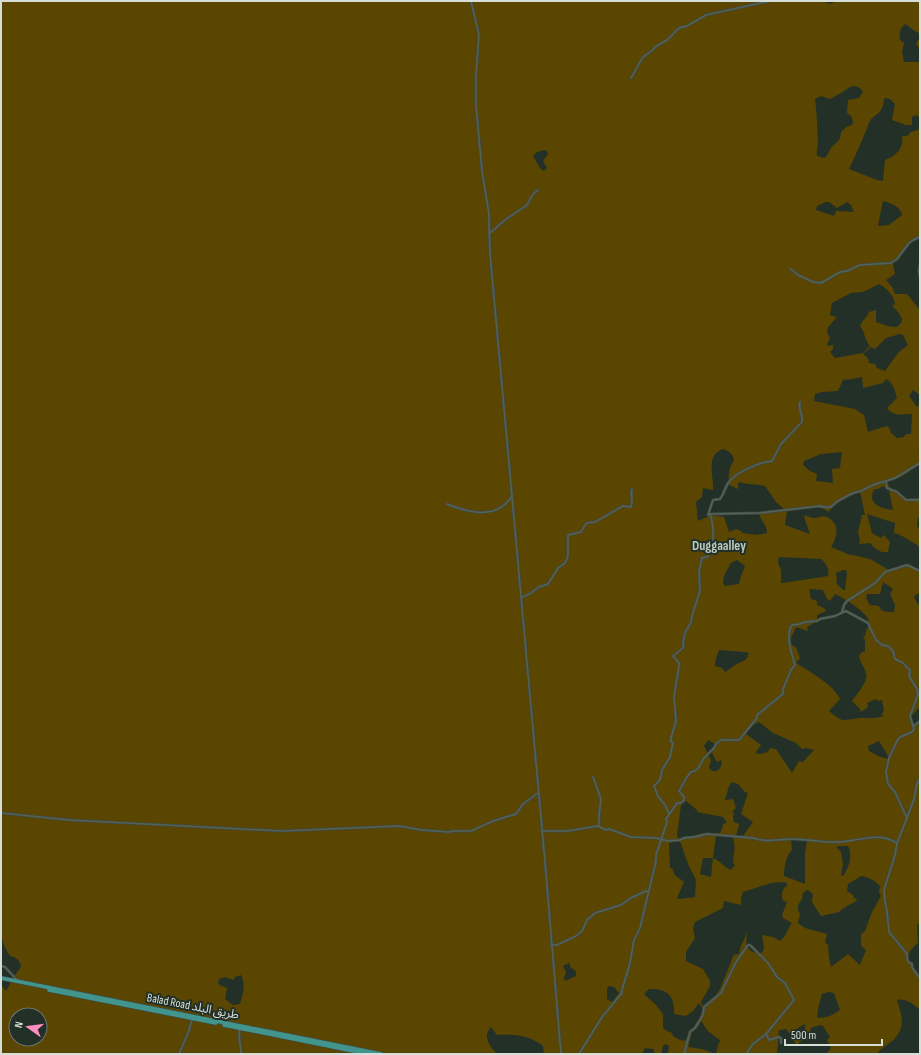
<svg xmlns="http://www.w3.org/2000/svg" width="921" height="1055" font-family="'Sofia Sans Condensed','Noto Sans Arabic',sans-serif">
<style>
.green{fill:#5a4600;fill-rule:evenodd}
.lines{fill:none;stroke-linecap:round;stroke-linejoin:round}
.minor-casing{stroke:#414b44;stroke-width:3}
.trunk-casing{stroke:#414b44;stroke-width:5}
.minor{stroke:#546258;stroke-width:1.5}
.trunk{stroke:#42958d;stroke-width:3.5}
.labels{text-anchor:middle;stroke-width:4;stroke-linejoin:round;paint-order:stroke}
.street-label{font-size:12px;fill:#d6ded8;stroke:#233028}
.quarter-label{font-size:14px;font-weight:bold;fill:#bbcbc0;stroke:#233028}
</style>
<rect width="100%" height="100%" fill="#233028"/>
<!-- green -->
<path class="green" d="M1,1H823L830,4L838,1H920V50L916,43L920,38L918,32C912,31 910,26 905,24C900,28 899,33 900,40L904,43L902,51L904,62H919L920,60V118L916,115L912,117V125H906L892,120L895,104L890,99L884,98C883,117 874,112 869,123C863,139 856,154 849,169L877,180L883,181L885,160C897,155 904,148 902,136H906L909,135V133L920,129V238L912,242L893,264L895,274L886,280L893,288L894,293L897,294H907L919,309L920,313V395L913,390L909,396L917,407L920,403V450L918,453L920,455V464L901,477L888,482L889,489C897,490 901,495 907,499L920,498V516L918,518L917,527L920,528V547C913,543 901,534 894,533L895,523L867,514L872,533L881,538L884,535L890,542L888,552C880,553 875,549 870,543L859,544L860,541L858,532L862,515H865L860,492C848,496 837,502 828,512C821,503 797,510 787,511L785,525L810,534L804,517L805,515C808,516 812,518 814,518C819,518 822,515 827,517C841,524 837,537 831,547L850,555H853L870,559L889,570C896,570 901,563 908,564C912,565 916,568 920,570V593L914,596C915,601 918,603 920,607V691L919,692L920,707L911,716L914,726L920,720V923L917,925L918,943C911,949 908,951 908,961L913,964V966L920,976V1010C913,1004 906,998 897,1000C901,1014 906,1024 896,1037C891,1044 882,1046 877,1054H826L831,1048L827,1040L830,1037L823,1026L820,1025L811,1028L809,1034L810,1038L807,1040H802L796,1045L794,1040C801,1036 806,1032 805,1024L789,1033L786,1029L779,1030L777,1054H716L719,1042L721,1041L708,1031L701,1021L697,1028L692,1032L688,1047L702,1049L715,1054H668L669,1046L665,1044L663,1046L661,1054H655L653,1049L645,1048L642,1054H544L543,1046C529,1035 515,1034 497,1035L491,1027C482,1037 490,1046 497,1054H1V985L6,991L13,978L21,967C20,960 17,958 10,956C5,948 1,940 1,930ZM855,86L860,88L863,92L859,98L848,100L847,113L851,116L853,121L852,125L846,127L841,132L840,139L831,148L826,157L824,158L817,156C816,152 818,146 818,141C817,127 817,113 815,99L821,96L830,99L841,93L850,87ZM544,150L547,151L548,154L543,161L547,168L544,171L540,168L533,156L537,152ZM883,201C891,203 901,207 902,215L889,225L879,226L878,225ZM825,202H829L837,208L847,202L851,205L854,212L836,211L834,216L816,210L817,206ZM879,284C885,287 895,296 895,304L892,306L893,307C897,310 900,314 902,319L901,323L897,327L887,326L876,322V310L869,312C867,318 862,320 860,326C865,332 865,341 870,346L863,353L835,358L830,352L833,349V345L827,346L828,341H829L830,338L827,332L828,327L837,317L830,315L832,303L851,293L863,292ZM900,334L903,335L908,345L898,353L885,371L877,368L875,364L869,363L868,358L863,354L871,347L875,349L886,338ZM862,377L863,388L883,383L886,379C893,382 895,391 897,398L887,408C894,417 903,414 912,414L911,434H906L904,437L897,438L891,433L890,429L887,426L868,432L864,415L855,409L814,401L815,394L822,392L838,391L843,380L852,379ZM723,449C728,450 736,456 733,462C732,465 731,465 730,468C728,474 730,479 727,484L738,489V484L740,482C748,485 756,484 765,486L776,502L784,509L756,512V513L759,514C761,521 767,525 767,533L757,535L742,533L741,531L736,529L729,532L724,517L711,515L698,521L696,502L702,497L703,488L713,490C714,476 705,455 723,449ZM842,452L840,468L832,469L833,483L816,481L817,474L810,471L803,465L804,461L821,454ZM883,486L889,490L893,510C881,509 865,502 875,489H878ZM779,557L821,559C826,563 830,570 828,576L783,583H781V570L778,563ZM737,560L745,566L740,579L739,584L725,586L723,583L724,576L731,563ZM843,570H846L847,573L845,590H843L836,583L837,580L836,573ZM883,582L893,589L890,594L895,605L894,612H887L881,610L879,606L870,605L866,598L867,594H880ZM809,589L823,590L827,599L830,601L835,594C841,596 868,613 869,621C869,625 866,631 865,636L863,637L865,640V651L861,653L859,657C861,663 864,667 866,673C869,681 857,694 852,701L860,709L861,712L868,707L867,703L876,699L878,701L882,700L884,710L882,714L883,716C877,719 868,718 861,718C844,719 845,725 829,711L840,699C834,685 809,671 796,663L800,658L796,647L790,644L791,638L796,627L808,631L807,627L814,623V620H817V615L826,611L824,608L817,605V601L811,599ZM719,650L745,652L749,653C746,662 744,660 737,664C733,666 729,670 725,672L722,668L715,666C715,663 717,654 719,650ZM759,722L773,733L796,743L802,749L806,748L814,750L803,762L799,761L792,773L776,749L770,748L768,752L760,754L755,753L761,745L746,734L752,725ZM708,740L715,744L712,753L717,762L721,760L722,764C719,770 718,772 712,771L709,768L711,760L704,746ZM879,741L888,756V759L878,756L869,751L868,746ZM732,782L738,784L745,792L748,793L741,814L753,822L743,836H736L739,824L734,822L733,817L734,813L732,812L736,808L733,799L725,800L729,786ZM686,801L697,810V812L723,817L727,823L723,824L722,829L720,833H703L695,836L683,837L679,839L677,835L681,805ZM716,836L733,837C736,848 734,852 733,863L735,865L731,870C724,867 720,861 713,858ZM796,839L806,840L807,841L805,853V884L784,876C784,867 786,856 792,850L791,840ZM680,841L688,864L696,880L695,897L678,899L677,898L684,882C679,877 673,877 673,869L670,868L669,843ZM838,846H848C853,855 849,868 843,876L841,875L843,864L841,852L837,848ZM703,858H713L711,877L700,874ZM861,876C869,877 874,880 880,886L879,892L881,896L872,912L865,931L861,934V946L866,950L860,965L848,954L831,967L829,958L828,944L825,943L827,934L805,928L798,923L800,914L798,910V905L802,899L803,893L805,891L808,890L813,894L812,902L821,916L839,912L842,909L856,901L857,899L854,898L853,895L847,891L848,884ZM782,882L787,883V885C782,890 781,894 783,901L787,902L782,915L783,918L792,923C788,928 786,937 780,941L773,937L762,935L764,948L762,953L752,952L746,946L747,931C745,940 740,946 739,954L734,955L733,957L720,989L716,995L710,1000L705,1006H703L701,1002L710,986V981L703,969L686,961V952L695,938L693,929L695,922L723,908L724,901L741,905V898L743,892L771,883ZM570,963V967C574,970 577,970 576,976L565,981L564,978L566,972L563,966L564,965ZM241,975C246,986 243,993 240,1004L233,1005L225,999L227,988L218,984L219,979L225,977L234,980L235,977ZM609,986L614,987L619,993L612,1002L607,999V988ZM649,989C667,989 675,995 674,1014L686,1016L693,1011L699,1003L703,1008L700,1017L694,1027L690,1030L686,1040L682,1041L673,1036L672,1033L667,1031L663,1028V1014L655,1004L644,994ZM829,992L834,993L840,1010C833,1015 827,1018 817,1018C817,1010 820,1002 822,994ZM16,1015H40V1039H16Z"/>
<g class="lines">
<defs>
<g id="minor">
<path d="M471,1L479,35L476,75V105L482,171L489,214V224L490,253L545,862L561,1054"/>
<path d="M631,78L643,57L654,49L655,47L667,40L679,28L687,26L706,15L770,1"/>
<path d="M490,233L505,220L527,205L533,194L538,190"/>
<path d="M920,264L919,270L920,278"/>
<path d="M791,269L798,275L813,282L821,283L840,272L847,271L860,265L891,263L897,259L909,243L913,240L920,237"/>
<path d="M886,482L887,488L897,492L906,500H920"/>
<path d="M447,504C469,513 497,520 512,496"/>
<path d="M710,514L759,513L820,506L824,507H831L836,502L853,493L861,491L873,485L895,478L920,463"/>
<path d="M521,598L531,593L539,587L548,584L558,568L565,563L568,556V535L581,532L585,525L587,523L595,522L623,506L631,507C634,500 630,496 632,489"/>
<path d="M842,612L844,605L847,601L875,583L885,572L907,565L920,571"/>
<path d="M914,726L920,721"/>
<path d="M593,777L601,799L599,816V824L598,826"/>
<path d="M1,813L69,820L282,831L399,826L422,830L449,832L452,831H471L493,821L516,814L523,804L538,793"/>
<path d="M669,814L665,805L658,796L654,786L660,780L662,770L670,757L673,743L671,742V738L676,721L674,697L679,666V663L673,656L683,648L684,635L691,622L692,616L700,591L699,571L702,558L707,557C715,550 714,524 710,514L708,515L713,500L720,499C724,494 725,487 729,482C736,472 760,462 772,461L781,444L802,422C803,414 798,411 800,402"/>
<path d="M907,818L914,799L917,784L920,778"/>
<path d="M542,831H568L598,826L606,830L609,829L631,837L656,838L668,841L680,840L684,838L694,837L707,834L753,838C766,843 779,839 793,839C808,839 824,843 839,842C858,841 879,831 897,843L895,855L884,890L885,901L887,911L889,932L907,954C907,960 907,962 912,964V968L920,978"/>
<path d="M551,945H557L576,936L582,931L587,920L595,913L621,905L631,898L646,891L648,892"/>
<path d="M1,966L5,967L17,980"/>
<path d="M240,1028L239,1033L241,1054"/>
<path d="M766,1034L769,1040L779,1037L781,1038V1043"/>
<path d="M179,1054L188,1033L192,1020"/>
<path d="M579,1054L602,1017L622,993V990L630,963L634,940L640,928L656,861V855L667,822L666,819L677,803H681L684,800V797L679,791L687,777L691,772L695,771L699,767L704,758L714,748L716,744L721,740H739L757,718V715L783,694V689L791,670L795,665C792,655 785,634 792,625L800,624L805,622L817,621L820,619L835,616L846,611L868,623L876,640L882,645L888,646L893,651L895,659L903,663L910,670L909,676L917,689L918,695L910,716L914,729L912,732L900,737L897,741L889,758L886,772L888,784L895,792L907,818L897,843"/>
<path d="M684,1054L690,1032L695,1028L703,1015L704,1007L721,993L736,962L748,945H750L768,963L777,977L785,983L794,1000L766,1034L753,1044L746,1054"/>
</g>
<g id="trunk">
<path d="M1,978L381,1054"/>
<path d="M49,990L216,1023"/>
<path d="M224,1025L368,1054"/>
</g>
</defs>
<!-- minor casing -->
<use href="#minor" class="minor-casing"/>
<!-- trunk casing -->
<use href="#trunk" class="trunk-casing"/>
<!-- minor -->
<use href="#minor" class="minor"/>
<!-- trunk -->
<use href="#trunk" class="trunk"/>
</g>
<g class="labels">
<!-- street labels -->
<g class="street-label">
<text transform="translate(193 1006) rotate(11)" y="4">Balad Road طريق البلد</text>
</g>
<!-- quarter labels -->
<g class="quarter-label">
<text x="719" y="550">Duggaalley</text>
</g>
</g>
<!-- border -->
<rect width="921" height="1055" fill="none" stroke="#d6ded8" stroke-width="4"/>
<!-- north arrow -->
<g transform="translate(28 1027) rotate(284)"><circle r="19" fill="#233028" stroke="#6b766e"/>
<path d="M0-3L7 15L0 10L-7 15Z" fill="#fd8ec0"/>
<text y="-6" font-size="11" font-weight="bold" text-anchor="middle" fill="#d6ded8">N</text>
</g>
<!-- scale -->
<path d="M785 1039v6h97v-6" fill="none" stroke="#d6ded8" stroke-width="2"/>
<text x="791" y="1039" font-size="12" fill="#d6ded8" stroke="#233028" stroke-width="3" paint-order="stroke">500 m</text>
</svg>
